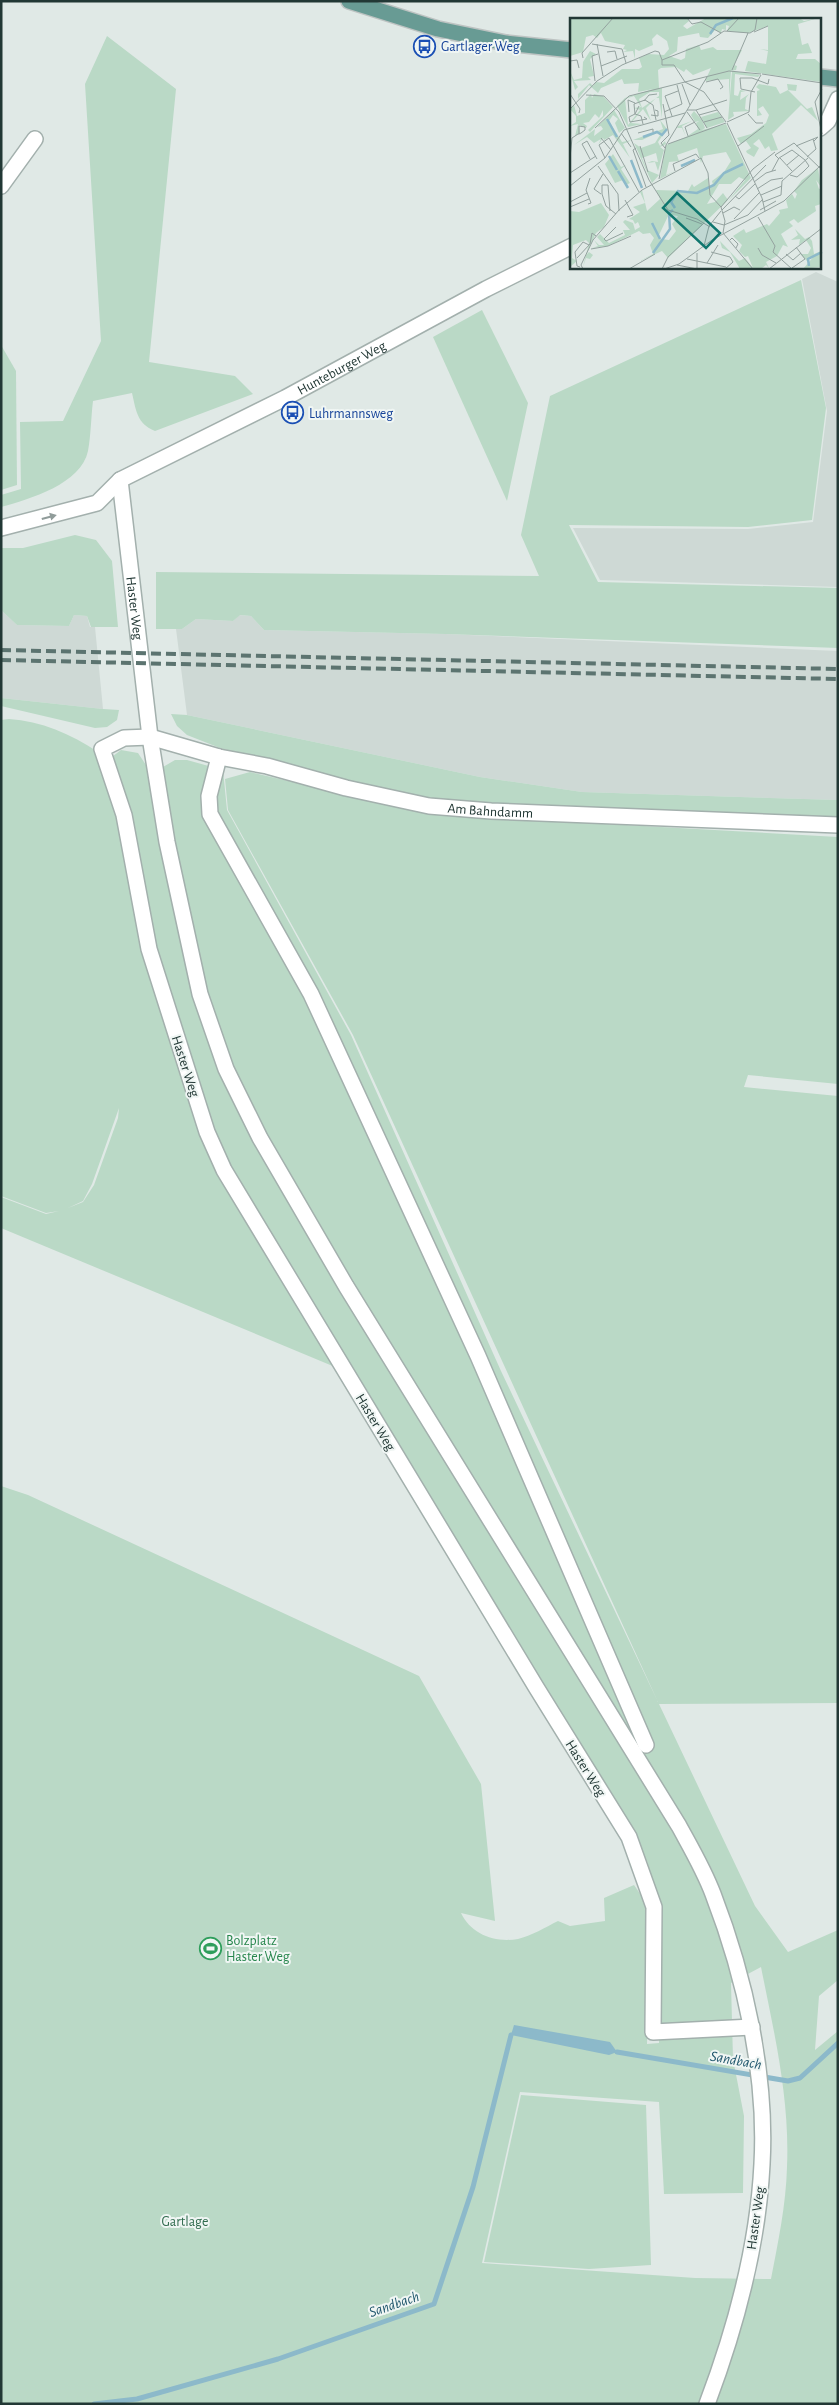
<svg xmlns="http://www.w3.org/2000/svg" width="839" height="2405" font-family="'Alegreya Sans',sans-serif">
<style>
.built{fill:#ced9d5}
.green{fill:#bad9c6;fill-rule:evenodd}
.water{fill:#8cb9ca}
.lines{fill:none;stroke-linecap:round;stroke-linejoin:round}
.stream{stroke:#8cb9ca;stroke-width:5}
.minor-casing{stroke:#a3b0ad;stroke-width:18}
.major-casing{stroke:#bdc3c2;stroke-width:18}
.minor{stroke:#fff;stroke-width:15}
.major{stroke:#689b94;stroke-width:15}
.rail{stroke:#5c7470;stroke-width:4;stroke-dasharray:10 5;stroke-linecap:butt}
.oneway{fill:#909c9a}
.labels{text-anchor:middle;stroke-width:4;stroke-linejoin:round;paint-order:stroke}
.transit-label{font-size:14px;fill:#164399;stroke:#f0f6f4;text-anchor:start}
.street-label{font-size:14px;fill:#223835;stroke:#f0f6f4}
.leisure-label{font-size:14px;fill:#27864d;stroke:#f0f6f4;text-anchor:start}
.park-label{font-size:14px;fill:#306b4e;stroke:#f0f6f4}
.water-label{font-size:15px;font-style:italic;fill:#22586e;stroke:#f0f6f4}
.inset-river{fill:none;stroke:#8cb9ca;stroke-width:2.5}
.inset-road{fill:none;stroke:#94a29f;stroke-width:1}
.view{fill:#0f766e;fill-opacity:0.15;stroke:#0f766e;stroke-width:2.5}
.inset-edge{fill:none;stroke:#223835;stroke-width:2.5}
</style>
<rect width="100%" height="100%" fill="#e0e9e6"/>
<!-- built -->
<g class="built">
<path d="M816,272L838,282V587L600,580L573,528L748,529L813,522L827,411L802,279Z"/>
<path d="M1,610L17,625L69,626L74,615L87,616L90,627H95L103,709L1,698Z"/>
<path d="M239,615L251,616L264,630L445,634L838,651V800L582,792L480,777L187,715L176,629H182L196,619L233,621Z"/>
</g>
<!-- green -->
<g class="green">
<path d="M107,36L176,89L149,362L235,376L253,394L155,431C137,424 136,410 132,393L93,401C91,417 91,435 88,451C81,484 30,499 1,507V495L21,489L20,422L63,421L101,341L85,84Z"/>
<path d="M801,280L826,408L812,520L748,527L569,525L598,582L838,588V648L445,634L264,630L251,616L240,615L233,621L196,619L182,629H156V572L539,576L521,535L550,396Z"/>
<path d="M482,310L528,403L507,501L433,337Z"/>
<path d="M1,345L16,371L17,485L1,490Z"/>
<path d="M75,535L96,540L112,561L118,627H91L87,616L74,615L69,626L17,625L1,610V548H23Z"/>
<path d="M1,698L103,709L119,710L117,720L107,727L95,728L1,706Z"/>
<path d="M171,714L187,715L480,777L582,792L838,800V818L487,805L431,800L348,782L220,748L187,735L177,726Z"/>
<path d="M9,719C41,721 71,734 98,752L101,771L121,829L139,931L232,1197L335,1367L1,1228V1197L46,1214L59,1211L46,1213L1,1196V720ZM119,1108L118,1118L94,1185L83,1202L68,1208L83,1201L92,1184Z"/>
<path d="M121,750L138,753L146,765L163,767L175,760H187L223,770L227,810L351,1035L501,1371L658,1702L353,1035L228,810L225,779L250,772L430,814L838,837V1084L748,1075L744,1087L838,1096V1703L659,1704L755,1906L788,1952L838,1930V1980L819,1996L815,2050L838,2031V2404H1V1486L28,1495L419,1676L481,1784L495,1921L461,1913C471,1934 494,1943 518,1939C531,1936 546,1927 558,1921L570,1926L605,1921L604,1898L634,1885L650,1908L647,2044L659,2043L660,1907L647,1861L240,1189C175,1054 145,904 108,760ZM761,1967C774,2032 790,2099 787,2167C786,2205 778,2242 771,2279L695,2278L482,2263L520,2092L659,2102L664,2194L743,2193L744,2116L733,2059L731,1983Z"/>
<path d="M521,2095L646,2105L651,2265L589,2269L484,2262Z"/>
</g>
<!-- water -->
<path class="water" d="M514,2025L610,2042L617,2052L609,2055L511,2035Z"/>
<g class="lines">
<!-- stream -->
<g class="stream">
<path d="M617,2052L788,2081L800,2078L838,2043"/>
<path d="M94,2404L137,2399L278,2359L434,2304L473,2187L511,2035"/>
</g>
<defs>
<g id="minor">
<path d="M820,128L828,121L838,99"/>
<path d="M1,186L35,139"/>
<path id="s1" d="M120,480L150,737L167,842L200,994L226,1069L260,1138L346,1286L679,1826C691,1848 704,1870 713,1894C745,1977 767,2075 762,2164C758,2246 736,2327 707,2404"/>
<path id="s2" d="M1,528L97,503L120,480L285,398L486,289L572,246"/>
<path d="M219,757L209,796L210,814L311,994L478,1356L646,1745"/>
<path id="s3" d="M752,2027L653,2032L654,1907L629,1837L536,1687L224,1170L207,1132L149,949L124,815L102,749L124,738L150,737L219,757L267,766L346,788L429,806L491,811L838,825"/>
</g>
<g id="major">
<path d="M349,1L438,29L506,43L572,50"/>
<path d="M820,77L838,79"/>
</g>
</defs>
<!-- minor casing -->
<use href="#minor" class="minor-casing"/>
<!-- major casing -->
<use href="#major" class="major-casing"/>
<!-- minor -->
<use href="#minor" class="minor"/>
<!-- major -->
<use href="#major" class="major"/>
<!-- rail -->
<g class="rail">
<path d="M1,650L838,669"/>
<path d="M1,660L838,679"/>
</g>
</g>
<!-- one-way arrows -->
<defs><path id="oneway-solid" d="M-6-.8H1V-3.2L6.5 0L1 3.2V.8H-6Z" transform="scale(1.25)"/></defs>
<use class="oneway" href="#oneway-solid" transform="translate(49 517) rotate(-15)"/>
<!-- icons -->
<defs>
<symbol id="bus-ring" viewBox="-11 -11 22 22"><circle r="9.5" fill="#f0f6f4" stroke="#1a4fb4" stroke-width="1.5"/><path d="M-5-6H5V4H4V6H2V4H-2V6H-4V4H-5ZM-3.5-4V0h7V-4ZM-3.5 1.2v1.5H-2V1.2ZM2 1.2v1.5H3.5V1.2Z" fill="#1a4fb4"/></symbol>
<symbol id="stadium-ring" viewBox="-11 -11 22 22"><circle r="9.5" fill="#f0f6f4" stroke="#2e9e5b" stroke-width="1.5"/><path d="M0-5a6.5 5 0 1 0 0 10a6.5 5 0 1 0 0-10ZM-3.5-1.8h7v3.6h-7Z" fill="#2e9e5b"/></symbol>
</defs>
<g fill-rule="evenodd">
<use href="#bus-ring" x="412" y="34" width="25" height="25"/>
<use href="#bus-ring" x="280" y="400" width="25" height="25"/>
<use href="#stadium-ring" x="198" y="1936" width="25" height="25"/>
</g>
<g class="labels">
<!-- transit labels -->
<g class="transit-label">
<text x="441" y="51">Gartlager Weg</text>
<text x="309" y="418">Luhrmannsweg</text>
</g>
<!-- street labels -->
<g class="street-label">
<text dy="5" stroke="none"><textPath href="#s2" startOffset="380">Hunteburger Weg</textPath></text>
<text dy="5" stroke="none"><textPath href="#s1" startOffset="129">Haster Weg</textPath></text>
<text dy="5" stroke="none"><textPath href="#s3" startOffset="1918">Am Bahndamm</textPath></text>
<text transform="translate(186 1066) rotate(72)" y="5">Haster Weg</text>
<text transform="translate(376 1422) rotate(59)" y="5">Haster Weg</text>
<text transform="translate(586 1768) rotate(58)" y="5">Haster Weg</text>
<text transform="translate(755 2218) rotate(-82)" y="5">Haster Weg</text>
</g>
<!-- leisure labels -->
<g class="leisure-label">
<text x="226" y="1945">Bolzplatz<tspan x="226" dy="16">Haster Weg</tspan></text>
</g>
<!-- park labels -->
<g class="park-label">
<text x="185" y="2226">Gartlage</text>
</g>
<!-- water labels -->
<g class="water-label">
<text transform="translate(736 2060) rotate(10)" y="5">Sandbach</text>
<text transform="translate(394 2304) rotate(-19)" y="5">Sandbach</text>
</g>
</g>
<!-- overview -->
<g transform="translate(570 18)">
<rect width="251" height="251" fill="#e0e9e6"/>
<path d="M0,0H117L119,3L113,8L117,11L136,0H229L234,3L248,0L228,6L232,27L238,25L242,35L228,36L226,41H245L251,46V64L175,53L178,43L196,46L198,33L190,31L198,32V8L178,15L177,18V15L157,13L159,8L156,7V12L152,11L151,15L145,12L138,20L130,19L129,15L108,19L107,33L99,38L111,42L115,40L116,31L129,27L131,32L143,29L147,32H172L164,47L167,48L166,52L142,56L161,53L159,82V61L135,63L141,50L123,57L116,51L114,54L106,49L91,50L88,52L89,70H92V100L89,80H86L76,90L81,103L73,91L61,105L72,106L58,109L47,88L55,80L83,71L68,74L69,65L54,66L52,61L31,70L28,75L19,67L8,81V76L20,65L23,68L26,64L34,65L52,51H69L72,49L69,40L78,36L94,37L99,31L97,23L87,16L82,21L83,27L69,33L65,31V41L63,33L53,34L57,32L53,31L55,27L35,23L31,15L27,20L23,17L16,19L13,34L0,38ZM80,74H89V78L72,90L69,81ZM64,78L71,89L64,90L70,92L58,107L55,81ZM20,33L26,36L20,41L24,58L18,59L21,62L4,63L8,69L5,72L0,53L4,62L12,60L13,44ZM162,53L190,57L188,59L165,56L164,77L168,78L170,72L176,73L171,74L170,82L179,76L176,80L175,91L180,93L163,94L164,98L158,102ZM189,66L206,69L210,76L218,72L217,66L227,67L226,73L218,72L237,91L242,89L248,103L231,87L202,116L208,132L201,133L199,128L195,131L189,121L183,126L189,130L184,139L177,135L176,133L181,130L176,123L171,126L167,120L181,116L196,105L199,97L193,88L188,91L192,97L187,98V73L190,72L186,69ZM21,76L22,80L24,76L33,78L43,89L20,114L18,112L33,98V92L29,100L25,96L19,104L13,105L17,108L16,110L9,107L10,115L5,118L8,106L0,108L6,104V98L0,91L4,87L7,98L15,95V82ZM44,92L55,110L49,115L45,105L48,101L43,97L39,103L52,124L62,122L53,126L60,140L43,117L34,122L33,120L28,127L31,121L24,125L17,119L4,127L25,111L24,118L33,111L31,108L27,109ZM124,93L132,102L135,110L132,112L156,106L181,160L158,183L175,162L169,159L161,166H149L137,186L145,184L153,175L158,182L98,240L92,233L70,243L83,236L80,227L84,220L80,215L73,216L69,213L38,228L22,230L28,228L24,222L29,227H34L27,219L30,216L39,225L55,217L53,212H60L53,204L55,202L63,205L65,212L70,209L68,204L65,206L63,202L59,201L70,194L63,189L75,185L70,174L72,172L77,193L90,181L86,172L118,173L122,166L124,169L138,160L139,169L143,167L142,163L154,154L161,143L156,134L133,138L131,145L127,130L107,137L109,143L99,144L96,157L105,153L90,161L96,127L116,119L112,110H107L108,108L122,103L112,108L116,119L128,111L126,105L129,103L125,104L121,97ZM99,196L100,200L102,197L108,198L102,206L106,213L99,222L91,221L89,217ZM148,94L155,104L137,110L131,99ZM90,102L97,111L88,124L90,128L95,123L96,126L90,129L94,132L88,153L85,144L77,145L82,143L88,144L86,135L72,140L77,152L89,157L82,165L64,125L71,130L85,125L90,117L87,115L72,122H63L93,111ZM43,136L51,149L56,147L51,151L60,165L56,167L53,162L45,165L35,146ZM248,150L251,169L246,162L249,171L251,170V186L245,188L246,193L228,205L224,201L219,204L223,208L211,216L218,229L213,227L207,238L196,244L199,250L196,247L191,251H170L160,234L152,230L150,223L169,243L175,240L183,250L178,238L175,239L169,233L172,227L163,218L174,211L176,215L197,206L199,208L210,195L209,192L218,190L216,182L222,176L225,181L227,176L224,173L232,162ZM31,185L39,197L34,209L26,215L16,237L19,234L23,237L20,241L16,240L13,249L19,225L16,222L3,227L2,240L7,243L0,249V193L9,194ZM225,211L235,221L239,219L242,223L244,236L251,233V249L233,251L245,237L237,243L230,236H238L241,230L236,222L229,227L230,221L221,222L228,217Z" fill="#bad9c6" fill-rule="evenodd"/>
<path class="inset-river" d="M140,16L146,7L163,0M37,101L47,119M73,119L87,114L92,117L97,111M39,138L47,152M61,142L72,170M111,148L125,142M48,153L58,170M105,190L101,184L108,173L127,175L144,167L154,155L173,146M82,205L90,221M83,235L100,211L99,195L103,192M239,248L238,241L252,234"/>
<path class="inset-road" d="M117,0L122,6L131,4L151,15M157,13L169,0M184,14L198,8M22,26L52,31L56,45M27,26L33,58M37,34L45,33L47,41M13,40L12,35L43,0M92,42L138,24L154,13L180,15L185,12L187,0M92,42V47H104L115,64L134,74L156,104M0,43L7,42L9,50M31,48L57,38M162,52L178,15M192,56L252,65M25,63L22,38L28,36M136,64L148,61L153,69L150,71M112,66L120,87M252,71L245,84L252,116M185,74L171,71L170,60H182L198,66L199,61M0,76L10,91L9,95M16,77L34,78L49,94L79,162L98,192L127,201L140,209M74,83L79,77L87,76M93,86L99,117M69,88L65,96L59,99L60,104L77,101L74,99M0,91L27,63L52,47L85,33L89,34L92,42M117,92H126L137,110M126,92L157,82M59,94L58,82L65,85M94,94L112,86L107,67M117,94L130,112M178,96L186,105H193M81,97L88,98V93L85,92M129,97L147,92M102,98L95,78L108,73M134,104L152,99M157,104L179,94L181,74L191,57M157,105L192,180L195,193M73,106L71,98L65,96L64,86L75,82L83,87L86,102M25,110L59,78L159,53L191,56M51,115L61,129M68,115L83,111V114M118,118L115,109L125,104M2,120L8,116H9L11,115L15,112V109L9,108V116M31,120L41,132M98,126L156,105M70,128L78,154M168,128L194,108M226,128L248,119L244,123M66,130L63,132L76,169M95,130L91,125L99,117M237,139L246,131L243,121M0,140L2,120M35,140L29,127L39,120L69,174M210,140L222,153M20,141L12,126L17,123L27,141M209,141L205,137L224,125L252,152M217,147L229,137M28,148L48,176L49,193M105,153L103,146L126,136L129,140M202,153L209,140L222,132L235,142M0,155L26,138M220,157L227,159L233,154L239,148L235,142M89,161L96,127L137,59M184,164L196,155L206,152M38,167H32V176L36,188L46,196M38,167L40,193M0,168L35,140L54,112L115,95M187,171L201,162L213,160M31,176L24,171L33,156M191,177L212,168M165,178L169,181L185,166M55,182L63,197L57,199M0,184L17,175M193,184L211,177L212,163L238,140M18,186L21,185L16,172L20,160M0,189L19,181M151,189L183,151L205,134M152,192L196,147M190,192L206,183M153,195L164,189L170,192M188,199L205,228L203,234L222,251M116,200L132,206M164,201L189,175M143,204L154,207L178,197L193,181M160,222L162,220L168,226L166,230M36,223L34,221L46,209M36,223L53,215M134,228L139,208L151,193M188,230L192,237L206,245M21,231L38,228L61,218M141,234L160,239L163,244L155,251M216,236L223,242L231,235M7,240L20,226L22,215L26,218M117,241L156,249M137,245L148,227M107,247L127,251M10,249L7,248L5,234L13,224L19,227M222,250L235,241L226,229M13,251L11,247L23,222L49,192L72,172L131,140L138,155L140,177L151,189L155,203L153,215L183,251M59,251L85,236M92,251L98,239L134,205M94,251L109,246L142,222L214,183L252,146M127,251V235M199,251L252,210"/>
<path class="view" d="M107,175L150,215L136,230L93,190Z"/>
<rect width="251" height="251" class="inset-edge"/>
</g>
<!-- border -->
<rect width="839" height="2405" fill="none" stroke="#223835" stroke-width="5"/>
</svg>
